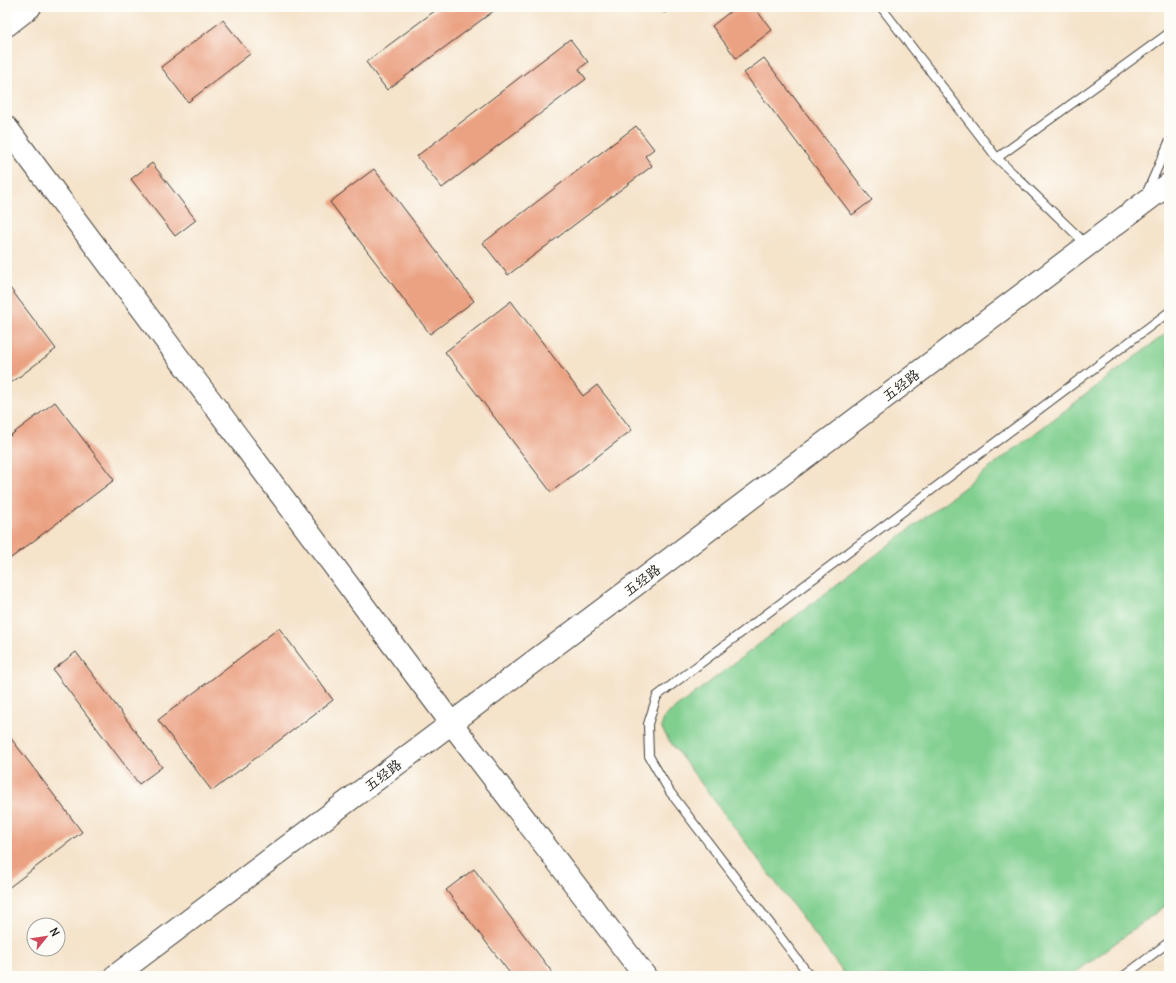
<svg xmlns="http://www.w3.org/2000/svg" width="1176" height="983" font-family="Delius,'LXGW WenKai TC',sans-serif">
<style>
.green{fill:#80cf8f;stroke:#4e7656}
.building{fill:#eba283}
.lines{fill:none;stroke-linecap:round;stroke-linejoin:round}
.lane-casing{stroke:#3d3a36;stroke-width:10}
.secondary-casing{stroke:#3d3a36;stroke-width:24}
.lane{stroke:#fff;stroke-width:8}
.secondary{stroke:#fff;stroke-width:22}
.labels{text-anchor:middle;stroke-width:3;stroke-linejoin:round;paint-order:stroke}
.street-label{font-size:14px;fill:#1c1c1c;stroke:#fdfcf7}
</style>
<rect width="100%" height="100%" fill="#fdfcf7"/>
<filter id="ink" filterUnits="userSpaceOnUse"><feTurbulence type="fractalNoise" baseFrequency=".025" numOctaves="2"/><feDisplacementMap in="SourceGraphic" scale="8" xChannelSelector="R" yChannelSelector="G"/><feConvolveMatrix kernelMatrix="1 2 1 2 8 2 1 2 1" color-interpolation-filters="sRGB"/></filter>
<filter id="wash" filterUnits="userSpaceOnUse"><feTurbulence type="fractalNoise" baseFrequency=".012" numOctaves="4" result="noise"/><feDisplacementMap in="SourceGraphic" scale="16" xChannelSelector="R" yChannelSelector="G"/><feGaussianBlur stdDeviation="0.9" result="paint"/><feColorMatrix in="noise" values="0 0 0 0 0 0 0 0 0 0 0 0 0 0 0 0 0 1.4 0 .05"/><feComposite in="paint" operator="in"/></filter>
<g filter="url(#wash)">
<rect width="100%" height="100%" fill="#f5e3ca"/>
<!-- green -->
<path class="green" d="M1169,331V903L1071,976H846L668,739L661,727L665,716Z"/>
<g id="blocks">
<!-- building -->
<g class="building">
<path d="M440,7H499L387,90L366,62Z"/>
<path d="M660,7H672L664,13Z"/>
<path d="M736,7H754L772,30L736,58L712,26Z"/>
<path d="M223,20L250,54L188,102L161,67Z"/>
<path d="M570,39L588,62L579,69L586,79L442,188L417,156Z"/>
<path d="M764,58L872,200L852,215L744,73Z"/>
<path d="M636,126L654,149L645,156L652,166L508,275L483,243Z"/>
<path d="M152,163L196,220L175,236L131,179Z"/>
<path d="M374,169L474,301L430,334L330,202Z"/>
<path d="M7,284L56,349L7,386Z"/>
<path d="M511,301L583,396L597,385L632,430L551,492L445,352Z"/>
<path d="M55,402L114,480L7,561V438Z"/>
<path d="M279,628L333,700L212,791L158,720Z"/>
<path d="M76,652L162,767L139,784L53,670Z"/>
<path d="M7,733L82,832L7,889Z"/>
<path d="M474,869L555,976H512L446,890Z"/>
</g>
</g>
</g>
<g filter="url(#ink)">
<use href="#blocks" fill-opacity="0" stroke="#3d3a36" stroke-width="1"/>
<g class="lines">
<defs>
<g id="lane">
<path d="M881,7L997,158L1087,245"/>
<path d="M997,158L1169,33"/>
<path d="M1146,194L1169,142"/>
<path d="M810,976L670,792L649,756L648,724L657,696L1169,312"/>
<path d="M1124,976L1169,942"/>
</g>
<g id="secondary">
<path d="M7,25L30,7"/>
<path d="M7,128L452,724L645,976"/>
<path d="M115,976L1169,184"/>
</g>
</defs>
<!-- lane casing -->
<use href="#lane" class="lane-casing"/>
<!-- secondary casing -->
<use href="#secondary" class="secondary-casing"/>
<!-- lane -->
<use href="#lane" class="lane"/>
<!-- secondary -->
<use href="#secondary" class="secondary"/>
</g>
</g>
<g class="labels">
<!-- street labels -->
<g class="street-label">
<text transform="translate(901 385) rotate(-37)" y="5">五经路</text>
<text transform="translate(642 580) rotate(-37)" y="5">五经路</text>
<text transform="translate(383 775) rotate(-37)" y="5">五经路</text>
</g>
</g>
<!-- margin -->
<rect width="1176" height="983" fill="none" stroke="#fdfcf7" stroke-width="24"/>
<!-- north arrow -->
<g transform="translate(46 937) rotate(60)"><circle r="19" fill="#fdfcf7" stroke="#a3a29f"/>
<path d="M0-3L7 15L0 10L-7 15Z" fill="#d1495b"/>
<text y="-6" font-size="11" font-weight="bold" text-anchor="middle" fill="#1c1c1c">N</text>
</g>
</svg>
